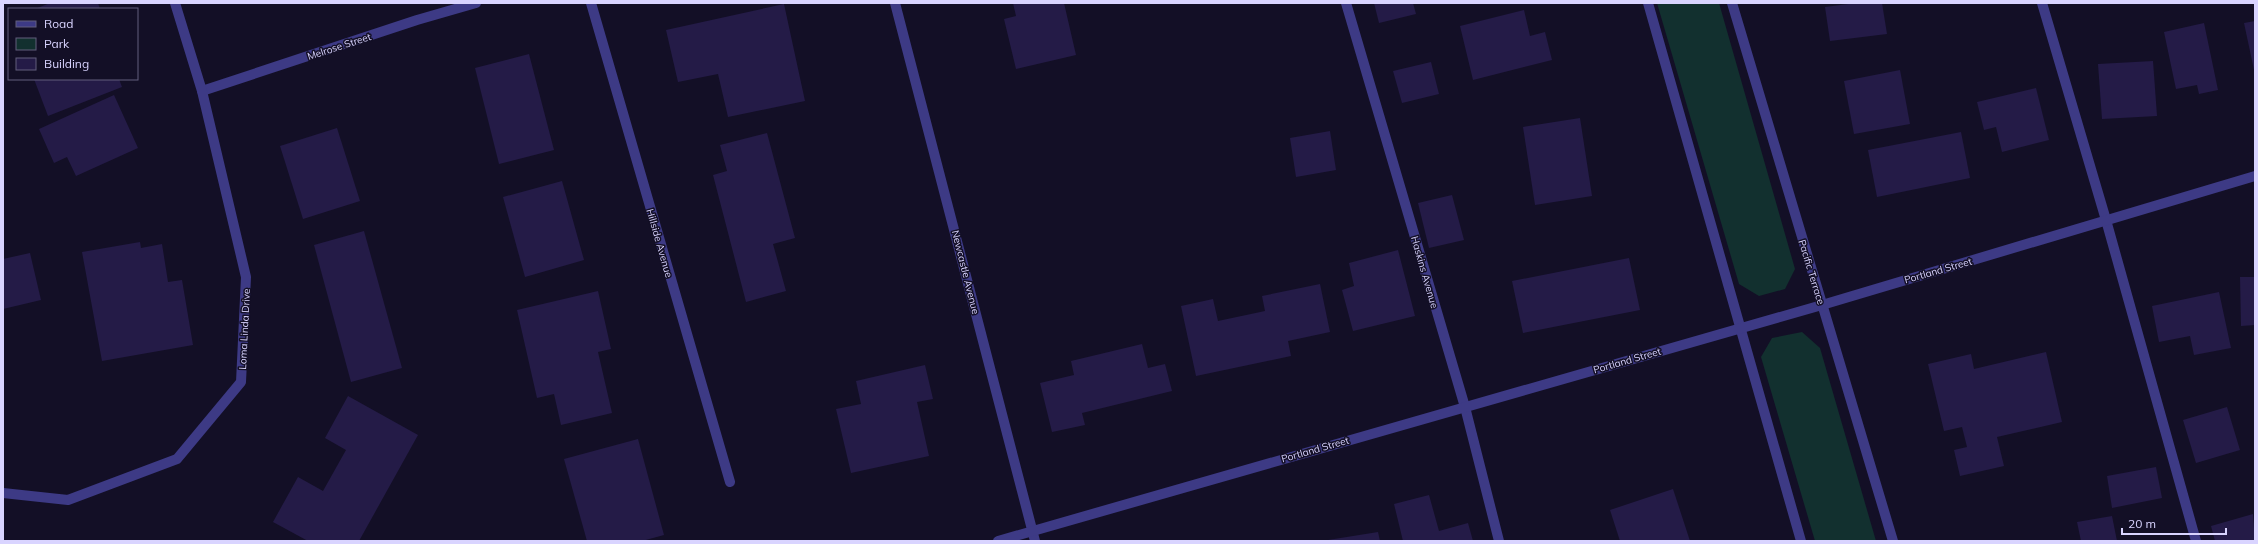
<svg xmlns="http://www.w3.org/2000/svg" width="2258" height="544" font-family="Mulish,sans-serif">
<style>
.green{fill:#12302f}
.building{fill:#241b47}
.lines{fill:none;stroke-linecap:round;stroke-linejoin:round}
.minor{stroke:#3d3a85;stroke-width:10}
.labels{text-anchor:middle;stroke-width:3;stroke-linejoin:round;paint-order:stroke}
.street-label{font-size:10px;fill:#d9d4ff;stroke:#130f26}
</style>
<rect width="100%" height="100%" fill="#130f26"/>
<!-- green -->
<g class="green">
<path d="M1657,3H1719L1795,269L1785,289L1759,296L1739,284Z"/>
<path d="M1802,332L1820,348L1876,541H1815L1761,357L1772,338Z"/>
</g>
<!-- building -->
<g class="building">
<path d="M50,3H98L100,9H35Z"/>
<path d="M1013,3H1064L1076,55L1016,69L1004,19L1016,16Z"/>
<path d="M1374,3H1413L1416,14L1379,23Z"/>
<path d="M1856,3H1882L1887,34L1830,41L1825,7Z"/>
<path d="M784,4L805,101L728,117L718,74L678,82L666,30Z"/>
<path d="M1524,10L1530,36L1545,32L1552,60L1473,80L1460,26Z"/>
<path d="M2255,21V70H2254L2244,23Z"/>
<path d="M2204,23L2218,90L2199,94L2197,85L2176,89L2164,32Z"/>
<path d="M529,54L554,150L499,164L475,68Z"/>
<path d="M2153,61L2157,116L2102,119L2098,64Z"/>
<path d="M1431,62L1439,94L1402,103L1393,71Z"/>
<path d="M1900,70L1910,124L1854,134L1844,81Z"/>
<path d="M34,79H119L122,87L48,116Z"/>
<path d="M2036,88L2049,140L2002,152L1996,127L1984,130L1977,102Z"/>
<path d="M114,95L138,148L76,176L67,157L54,163L39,129Z"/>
<path d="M1580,118L1592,196L1535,205L1523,127Z"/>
<path d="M337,128L360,201L303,219L280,146Z"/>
<path d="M1330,131L1336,170L1296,177L1290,138Z"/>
<path d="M1961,132L1970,178L1877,197L1868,150Z"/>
<path d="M767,133L795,238L773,244L786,291L746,302L713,175L727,171L720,145Z"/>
<path d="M562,181L584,260L525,277L503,197Z"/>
<path d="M1452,195L1464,240L1429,248L1418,203Z"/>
<path d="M364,231L402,368L351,382L314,245Z"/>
<path d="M140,242L141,248L162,244L168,282L182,280L193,345L102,361L82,252Z"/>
<path d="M1398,250L1415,316L1353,331L1342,290L1354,286L1349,263Z"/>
<path d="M30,253L41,300L3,309V259Z"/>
<path d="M1629,258L1640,310L1523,333L1512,281Z"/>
<path d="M2240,277H2255V325L2241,326Z"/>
<path d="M1320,284L1330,332L1288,341L1291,356L1196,376L1181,306L1213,299L1218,321L1265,311L1262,296Z"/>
<path d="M598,291L611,349L598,352L612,413L561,425L554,394L537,398L517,310Z"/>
<path d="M2219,292L2231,348L2194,355L2190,336L2159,342L2152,306Z"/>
<path d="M1142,344L1148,368L1165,364L1172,391L1082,413L1085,425L1052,432L1040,383L1074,375L1071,361Z"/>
<path d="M2046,352L2062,422L1997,437L2004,466L1960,476L1954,450L1967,447L1962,427L1944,431L1928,364L1971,354L1974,369Z"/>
<path d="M925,365L933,399L917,402L929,456L851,473L836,409L861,404L856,381Z"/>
<path d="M348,396L418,435L359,541H308L273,522L298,477L323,491L346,450L325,438Z"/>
<path d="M2227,407L2240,450L2196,463L2183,420Z"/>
<path d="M638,439L664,535L642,541H587L564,459Z"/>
<path d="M2156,467L2162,498L2112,508L2107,476Z"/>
<path d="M1673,489L1690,541H1620L1610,510Z"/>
<path d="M1429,495L1439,531L1468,523L1473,541H1403L1394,504Z"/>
<path d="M2253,514L2255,541H2215L2211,526Z"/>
<path d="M2112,516L2117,541H2081L2077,522Z"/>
<path d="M1378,532L1380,541H1328V540Z"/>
</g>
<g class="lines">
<!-- minor -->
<g class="minor">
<path d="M591,3L730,482"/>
<path d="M895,3L1035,541"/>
<path d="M1346,3L1465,407L1499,541"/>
<path d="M1648,3L1801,541"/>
<path d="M1732,3L1893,541"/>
<path d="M2042,3L2106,220L2196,541"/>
<path d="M202,91L417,20L476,3"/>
<path d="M3,493L68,500L177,459L241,382L246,277L202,91L175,3"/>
<path d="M998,541L1822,305L2255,176"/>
</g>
</g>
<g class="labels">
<!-- street labels -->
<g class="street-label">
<text transform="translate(339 46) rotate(-18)" y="4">Melrose Street</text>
<text transform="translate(660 243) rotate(74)" y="4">Hillside Avenue</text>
<text transform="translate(1938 270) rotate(-16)" y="4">Portland Street</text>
<text transform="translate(966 272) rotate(76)" y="4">Newcastle Avenue</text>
<text transform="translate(1425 272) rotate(74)" y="4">Haskins Avenue</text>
<text transform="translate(1812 272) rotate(73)" y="4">Pacific Terrace</text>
<text transform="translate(244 329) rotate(-87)" y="4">Loma Linda Drive</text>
<text transform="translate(1627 360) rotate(-16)" y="4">Portland Street</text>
<text transform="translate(1315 449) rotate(-16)" y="4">Portland Street</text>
</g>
</g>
<!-- border -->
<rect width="2258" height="544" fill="none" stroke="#d9d4ff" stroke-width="8"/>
<!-- legend -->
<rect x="8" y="8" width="130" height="72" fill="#130f26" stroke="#625e7d"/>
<rect x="16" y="21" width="20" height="6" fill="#3d3a85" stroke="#625e7d"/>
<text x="44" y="28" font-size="12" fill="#d9d4ff">Road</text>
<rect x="16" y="38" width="20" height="12" fill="#12302f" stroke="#625e7d"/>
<text x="44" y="48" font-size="12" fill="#d9d4ff">Park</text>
<rect x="16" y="58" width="20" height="12" fill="#241b47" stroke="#625e7d"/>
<text x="44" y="68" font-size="12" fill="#d9d4ff">Building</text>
<!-- scale -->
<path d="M2122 528v6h104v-6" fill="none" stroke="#d9d4ff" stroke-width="2"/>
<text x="2128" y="528" font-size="12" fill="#d9d4ff" stroke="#130f26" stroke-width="3" paint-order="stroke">20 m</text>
</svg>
